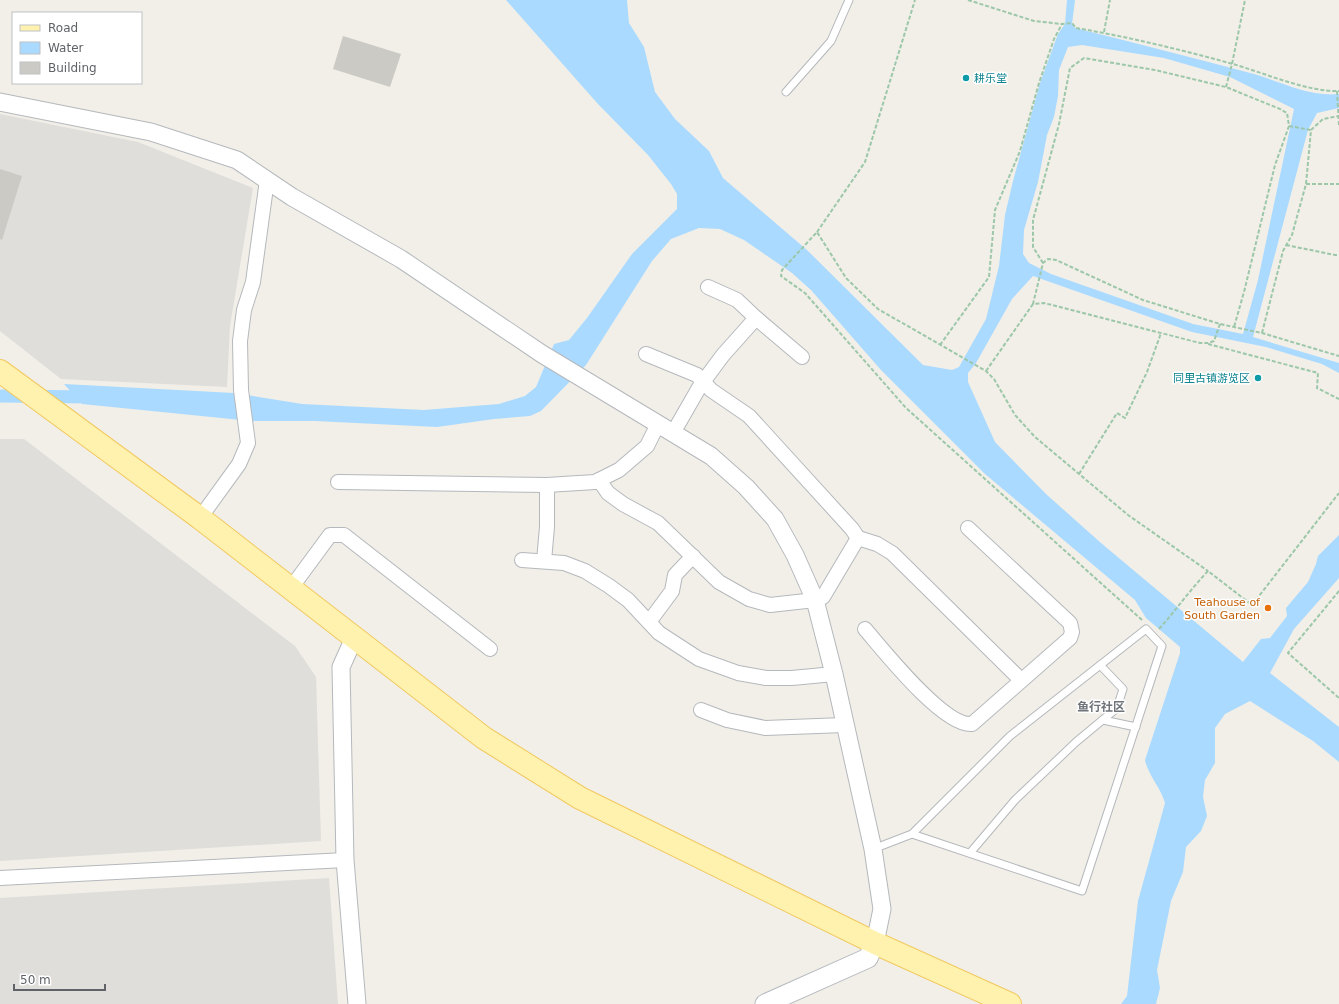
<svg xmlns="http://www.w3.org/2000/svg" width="1339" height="1004" font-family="'DejaVu Sans','Noto Sans SC',sans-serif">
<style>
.industrial{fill:#e0deda}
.water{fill:#aadaff;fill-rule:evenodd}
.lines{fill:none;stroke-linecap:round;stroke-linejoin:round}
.canal{stroke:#aadaff;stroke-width:13}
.building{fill:#cccac5}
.service-casing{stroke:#b5b8bc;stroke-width:9}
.minor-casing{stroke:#b5b8bc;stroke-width:16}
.tertiary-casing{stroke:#b5b8bc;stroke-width:19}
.secondary-casing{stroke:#b6babf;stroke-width:21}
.primary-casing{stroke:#f2c960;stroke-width:24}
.path{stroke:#9cc7a9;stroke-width:2;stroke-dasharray:4 2;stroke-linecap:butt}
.service{stroke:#fff;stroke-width:7}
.minor{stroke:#fff;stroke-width:14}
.tertiary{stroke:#fff;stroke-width:17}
.secondary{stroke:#fff;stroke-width:19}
.primary{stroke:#fff2af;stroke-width:22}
.culture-dot{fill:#0f9aa8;stroke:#fff;stroke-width:1.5}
.food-dot{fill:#e8710a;stroke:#fff;stroke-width:1.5}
.labels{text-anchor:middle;stroke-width:3;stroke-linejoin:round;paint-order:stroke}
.culture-label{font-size:11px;fill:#0d838f;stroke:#fff;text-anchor:start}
.food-label{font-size:11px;fill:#c56008;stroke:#fff;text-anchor:end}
.neighbourhood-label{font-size:12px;font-weight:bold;fill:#70757a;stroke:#fff}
</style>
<rect width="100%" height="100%" fill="#f1efe8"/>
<!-- industrial -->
<g class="industrial">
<path d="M0,114L138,142L253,188L230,326L227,387L61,379L0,331Z"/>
<path d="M0,439H24L295,646L316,677L321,841L0,861Z"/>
<path d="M329,878L338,1004H0V898Z"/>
</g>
<!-- water -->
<path class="water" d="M506,0H627L629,23L644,47L655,92L675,119L709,151L723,178L807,250L923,365L952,370L959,367L986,319L999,266L1005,215L1013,181L1040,83L1058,34L1065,24L1067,0H1075L1072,24L1075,28C1135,43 1195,58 1254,74C1282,82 1309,97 1339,94V108L1317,113L1308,130L1253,337L1339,363V373L1322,364L1266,347L1192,332L1033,276L1012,299L976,363L968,373V382L995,442L1046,494L1101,543L1243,662L1261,639L1270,638L1287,616L1286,608L1308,582L1316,564L1318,556L1339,535V578L1294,629L1270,673L1339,727V762L1313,741L1250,701L1225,714L1215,728V763L1205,780L1203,797L1207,816L1201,831L1186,847L1183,872L1171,901L1157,970L1160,988L1156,1004H1121L1127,996L1138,901L1165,803C1161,788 1148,775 1145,760L1180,653V647L1146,618L1135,600L985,474L881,370L811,290L792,273L744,240L720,229L699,228L671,239L652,261L586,365L541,411L530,416L494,419L437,427L315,421H251L82,404L64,384L234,393L302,404L424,410L499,404L525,396L536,387L554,344L569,340L587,318L632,254L677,209V194L671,184L648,155L598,104ZM1082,45L1164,58L1230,77L1294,109L1258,280L1243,334L1193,324L1051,274L1029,263L1023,254L1024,230L1038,182L1047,135L1054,117L1058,96L1059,70L1068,47Z"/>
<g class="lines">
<!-- canal -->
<path class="canal" d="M0,396L93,397"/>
</g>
<!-- building -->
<g class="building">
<path d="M343,36L401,54L390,87L333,69Z"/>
<path d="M0,169L22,176L2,240L0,239Z"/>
</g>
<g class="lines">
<defs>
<g id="service">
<path d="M786,92L831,41L849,0"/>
<path d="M1103,720L1136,727"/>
<path d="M873,849L912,834L1010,736L1146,629L1162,646L1082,891L912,834"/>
<path d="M970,853L1015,800L1076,742L1117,708L1123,689L1100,665"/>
</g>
<g id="minor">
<path d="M708,287L737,300L756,318"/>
<path d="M646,354L697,375L711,390L749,416L852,529L858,538"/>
<path d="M673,433L700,386L723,355L756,318L802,357"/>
<path d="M599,480L608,493L623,504L658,523L719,582L749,599L770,605L815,600L823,597L858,538L877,544L892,553L1021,680"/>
<path d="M338,482L547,485L595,482L619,470L647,446L658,424"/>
<path d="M200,518L239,464L248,443L241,390L240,341L244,310L253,282L267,180"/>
<path d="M522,560L564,563L585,571L609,586L628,600L659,633L699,659L738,673L766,678H792L834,674"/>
<path d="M544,561L547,527V485"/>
<path d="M291,588L330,535H344L490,649"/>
<path d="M649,622L672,591L675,575L693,556"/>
<path d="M865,629C884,651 944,727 972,724L1070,638L1072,632L1070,623L968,528"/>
<path d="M701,710L727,720L765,728L844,725"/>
<path d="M0,878L345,860"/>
</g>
<g id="tertiary">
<path d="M0,102L151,132L237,160L292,197L401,259L542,354L711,456L746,487L775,519L795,555L815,600L834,674L873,849L882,909L875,943"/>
<path d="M355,636L341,667L345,860L357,1004"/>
</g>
<path id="secondary" d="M765,1004L868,958L875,943"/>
<path id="primary" d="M0,371L200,518L484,738L580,798L875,943L1010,1004"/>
</defs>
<!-- service casing -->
<use href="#service" class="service-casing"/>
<!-- minor casing -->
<use href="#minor" class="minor-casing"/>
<!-- tertiary casing -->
<use href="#tertiary" class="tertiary-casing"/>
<!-- secondary casing -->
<use href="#secondary" class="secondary-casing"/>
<!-- primary casing -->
<use href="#primary" class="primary-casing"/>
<!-- path -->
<g class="path">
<path d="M968,0L1034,21L1062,24L1072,23L1076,28C1129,37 1182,50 1233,64C1264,73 1308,92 1339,91"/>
<path d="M1104,32L1110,0"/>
<path d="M1226,87L1232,64L1245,0"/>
<path d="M1337,91L1339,125"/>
<path d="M1289,126L1311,130"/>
<path d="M1306,184H1339"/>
<path d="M817,232L865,162L915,0"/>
<path d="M1286,245L1335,255H1339"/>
<path d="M1043,263L1033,247V220L1059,124L1070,68L1084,58L1155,70L1226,87L1280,109L1287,113L1289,126L1275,165L1244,292L1234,327"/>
<path d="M1220,324L1214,341L1208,343H1200L1044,303L1033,304L1043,263L1048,259L1056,260L1143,300L1220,324L1262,333L1339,356"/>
<path d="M1262,333L1283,251L1292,235L1306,184L1311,130L1323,119L1339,116"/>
<path d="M1208,344L1318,373L1317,388L1339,399"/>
<path d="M940,345L989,277L995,210L1020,151L1039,83L1054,39L1062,24"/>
<path d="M986,371L1033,304"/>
<path d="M1079,474L1117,413L1125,418L1147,372L1161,333"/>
<path d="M1339,591L1288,653L1339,698"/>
<path d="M1142,620L906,408L805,293L781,276L782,270L817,232L846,278L878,309L986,371L994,379L1015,415L1035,437L1128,515L1208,571"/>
<path d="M1159,629C1176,610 1190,590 1208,571L1252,605L1339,493"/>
</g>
<!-- service -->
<use href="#service" class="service"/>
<!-- minor -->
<use href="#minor" class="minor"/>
<!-- tertiary -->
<use href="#tertiary" class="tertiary"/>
<!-- secondary -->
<use href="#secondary" class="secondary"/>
<!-- primary -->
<use href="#primary" class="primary"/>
</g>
<!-- markers -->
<g class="culture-dot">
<circle cx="966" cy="78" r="4"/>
<circle cx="1258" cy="378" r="4"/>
</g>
<circle class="food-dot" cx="1268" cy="608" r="4"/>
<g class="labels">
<!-- culture labels -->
<g class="culture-label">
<text x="974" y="82">耕乐堂</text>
<text x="1250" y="382" text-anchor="end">同里古镇游览区</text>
</g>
<!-- food labels -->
<g class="food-label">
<text x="1260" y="606">Teahouse of<tspan x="1260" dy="13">South Garden</tspan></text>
</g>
<!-- neighbourhood labels -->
<g class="neighbourhood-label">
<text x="1101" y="711">鱼行社区</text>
</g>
</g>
<!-- legend -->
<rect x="12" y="12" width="130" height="72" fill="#ffffff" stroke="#bfc1c3"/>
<rect x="20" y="25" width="20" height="6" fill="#fff2af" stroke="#bfc1c3"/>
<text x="48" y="32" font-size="12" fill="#5f6368">Road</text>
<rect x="20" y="42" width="20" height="12" fill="#aadaff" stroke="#bfc1c3"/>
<text x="48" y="52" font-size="12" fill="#5f6368">Water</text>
<rect x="20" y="62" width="20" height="12" fill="#cccac5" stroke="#bfc1c3"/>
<text x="48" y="72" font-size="12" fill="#5f6368">Building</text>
<!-- scale -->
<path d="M14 984v6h91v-6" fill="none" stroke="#5f6368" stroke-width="2"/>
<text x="20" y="984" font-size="12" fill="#5f6368" stroke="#ffffff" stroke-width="3" paint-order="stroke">50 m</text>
</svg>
